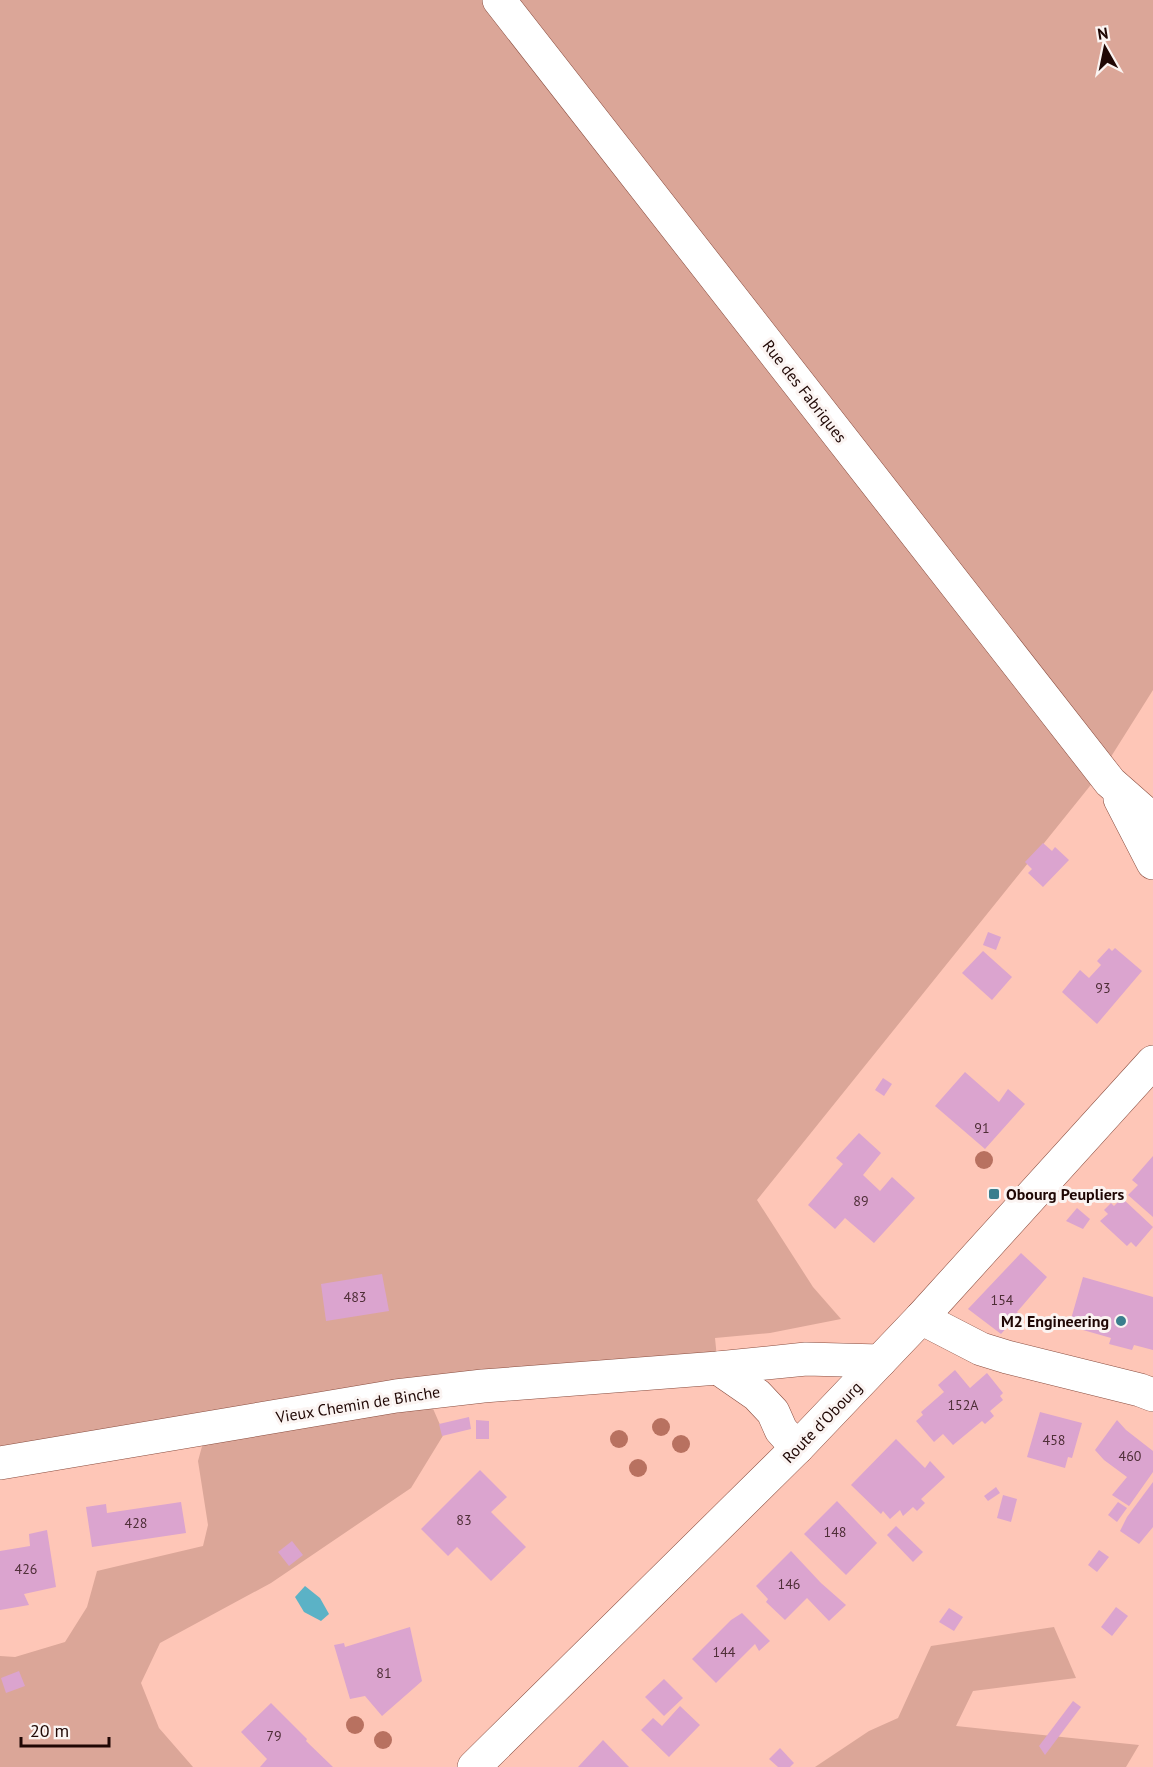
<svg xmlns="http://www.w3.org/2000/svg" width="1153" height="1767" font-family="'PT Sans',sans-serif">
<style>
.green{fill:#dba698}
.water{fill:#5bb2c6}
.building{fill:#dba4cf}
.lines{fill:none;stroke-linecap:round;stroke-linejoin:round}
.minor-casing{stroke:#894c3e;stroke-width:34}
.major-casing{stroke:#894c3e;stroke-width:34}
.minor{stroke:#fff;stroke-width:33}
.major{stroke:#fff;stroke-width:33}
.tree{fill:#b87160}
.poi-dot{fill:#3a7e8d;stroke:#fbf4f2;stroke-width:2}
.labels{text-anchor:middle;stroke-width:6;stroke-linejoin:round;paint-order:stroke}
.number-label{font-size:14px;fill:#4e2e37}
.street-label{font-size:16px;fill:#1f0704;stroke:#fbf4f2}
.poi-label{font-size:16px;font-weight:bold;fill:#1f0704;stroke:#fbf4f2;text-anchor:start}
</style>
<rect width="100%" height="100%" fill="#fec6b7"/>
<!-- green -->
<g class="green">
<path d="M0,0H1153V690L1102,771L757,1200L813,1287L841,1319L770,1333L715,1338L718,1368L431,1404L444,1434L411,1488L271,1583L160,1643L141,1683L159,1728L193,1767H0V1656L15,1657L65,1642L87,1607L97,1571L203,1546L208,1525L198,1461L207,1428L0,1463Z"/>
<path d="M1054,1627L1076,1678L973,1691L956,1726L1139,1745L1126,1767H815L869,1731L898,1718L931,1646Z"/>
</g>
<!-- water -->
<path class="water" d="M305,1586L320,1598L329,1614L321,1621L304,1612L295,1597Z"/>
<!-- building -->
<g class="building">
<path d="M1043,843L1052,851L1055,847L1069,860L1043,887L1028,873L1032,869L1025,862Z"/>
<path d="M988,932L1001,937L996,950L983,945Z"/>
<path d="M1109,948L1112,951L1115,948L1142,971L1097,1024L1062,992L1080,970L1089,978L1101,965L1097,961Z"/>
<path d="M983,951L1012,977L992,1000L962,973Z"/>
<path d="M965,1072L999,1102L1008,1089L1025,1104L985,1149L935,1106Z"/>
<path d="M883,1078L892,1084L884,1096L875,1090Z"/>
<path d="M859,1133L881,1153L863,1175L880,1191L892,1177L915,1198L874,1243L845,1218L835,1229L808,1205L843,1164L836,1158Z"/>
<path d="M1153,1156V1217L1128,1195L1138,1185L1132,1180Z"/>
<path d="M1122,1198L1153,1227L1136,1247L1131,1242L1127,1246L1100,1221L1108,1214L1104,1210L1111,1203L1114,1206Z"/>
<path d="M1077,1208L1090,1219L1083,1229L1066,1221Z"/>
<path d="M1021,1253L1047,1277L1017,1312L1019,1314L1001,1334L968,1309Z"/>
<path d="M382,1274L389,1311L326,1321L321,1284Z"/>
<path d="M1083,1277L1153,1297V1350L1134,1345L1132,1350L1109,1344L1111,1338L1069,1326Z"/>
<path d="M955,1370L970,1388L987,1373L1003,1393L1000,1396L1003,1400L990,1411L994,1416L985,1424L982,1421L953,1445L943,1434L934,1442L916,1421L923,1415L921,1412L944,1392L938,1385Z"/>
<path d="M1040,1412L1082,1423L1072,1458L1068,1457L1065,1468L1027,1457Z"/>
<path d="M469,1417L471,1429L442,1436L439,1424Z"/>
<path d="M476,1420L489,1421V1439H476Z"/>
<path d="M1117,1420L1126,1430L1153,1451V1472L1129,1506L1112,1495L1127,1477L1104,1460L1095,1450Z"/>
<path d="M896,1439L925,1468L930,1461L945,1477L921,1499L925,1503L917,1511L913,1507L903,1516L900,1510L890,1519L883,1511L881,1514L851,1485Z"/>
<path d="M480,1470L507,1497L491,1512L526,1547L491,1581L457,1547L448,1556L421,1529Z"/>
<path d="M1153,1482V1527L1139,1544L1120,1531L1127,1517Z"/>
<path d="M996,1487L1000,1493L988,1501L984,1496Z"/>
<path d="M1003,1495L1017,1499L1011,1522L997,1518Z"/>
<path d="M837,1501L877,1543L846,1575L804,1534Z"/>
<path d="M181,1502L186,1533L92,1547L86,1507L106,1504L107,1513Z"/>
<path d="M1118,1502L1127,1508L1117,1522L1108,1515Z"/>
<path d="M896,1526L923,1552L913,1562L887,1535Z"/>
<path d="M47,1530L56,1587L24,1594L29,1605L0,1610V1551L30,1546L29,1534Z"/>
<path d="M292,1541L303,1555L289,1566L278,1552Z"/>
<path d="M1099,1550L1109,1557L1097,1572L1088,1565Z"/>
<path d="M791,1551L821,1583L846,1605L829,1621L807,1598L785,1620L766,1602L768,1599L756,1586Z"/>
<path d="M1116,1607L1128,1616L1112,1636L1101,1627Z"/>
<path d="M949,1608L963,1617L954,1631L939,1622Z"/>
<path d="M742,1613L770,1641L759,1651L755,1644L716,1683L692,1659L731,1620Z"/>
<path d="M410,1627L422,1681L382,1716L365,1696L350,1699L334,1645L344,1643L345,1647Z"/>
<path d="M19,1671L25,1686L6,1693L1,1678Z"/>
<path d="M664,1679L683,1698L664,1716L645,1697Z"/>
<path d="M1073,1701L1081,1707L1045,1755L1039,1746Z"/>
<path d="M271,1703L307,1739L306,1741L333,1767H260L267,1759L241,1732Z"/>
<path d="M680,1706L700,1725L669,1757L641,1730L653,1718L662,1726Z"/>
<path d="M603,1740L629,1767H578Z"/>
<path d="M780,1748L794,1763L790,1767H778L769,1759Z"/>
</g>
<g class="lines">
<defs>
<g id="minor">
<path d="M499,0L1110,782L1153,820"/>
<path d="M1120,799L1153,863"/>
<path d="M921,1318L981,1349L1007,1357L1140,1390L1153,1395"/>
<path d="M718,1368L757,1395L773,1412L781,1430L797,1448"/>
<path d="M0,1463L396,1396L483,1386L718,1368L806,1359L880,1361"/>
</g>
<path id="major" d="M474,1767L797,1448L921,1318L1153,1062"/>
</defs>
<!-- minor casing -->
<use href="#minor" class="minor-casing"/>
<!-- major casing -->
<use href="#major" class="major-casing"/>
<!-- minor -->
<use href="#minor" class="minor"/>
<!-- major -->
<use href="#major" class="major"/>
</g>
<!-- trees -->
<g class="tree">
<circle cx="984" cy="1160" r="9"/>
<circle cx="661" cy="1427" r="9"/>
<circle cx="619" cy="1439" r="9"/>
<circle cx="681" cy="1444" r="9"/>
<circle cx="638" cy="1468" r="9"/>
<circle cx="355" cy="1725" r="9"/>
<circle cx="383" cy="1740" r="9"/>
</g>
<!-- markers -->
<g class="poi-dot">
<rect x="988" y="1188" width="12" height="12" rx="3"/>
<circle cx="1121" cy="1321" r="6"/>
</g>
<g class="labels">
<!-- number labels -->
<g class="number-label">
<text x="1103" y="993">93</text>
<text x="982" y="1133">91</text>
<text x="861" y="1206">89</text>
<text x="355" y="1302">483</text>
<text x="1002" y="1305">154</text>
<text x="963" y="1410">152A</text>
<text x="1054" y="1445">458</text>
<text x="1130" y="1461">460</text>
<text x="464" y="1525">83</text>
<text x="136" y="1528">428</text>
<text x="835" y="1537">148</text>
<text x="26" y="1574">426</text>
<text x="789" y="1589">146</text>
<text x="724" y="1657">144</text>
<text x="384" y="1678">81</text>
<text x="274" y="1741">79</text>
</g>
<!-- street labels -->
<g class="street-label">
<text transform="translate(805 391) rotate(52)" y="6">Rue des Fabriques</text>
<text transform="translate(358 1404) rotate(-9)" y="6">Vieux Chemin de Binche</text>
<text transform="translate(822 1422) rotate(-46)" y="6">Route d'Obourg</text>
</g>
<!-- poi labels -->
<g class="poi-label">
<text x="1006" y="1200">Obourg Peupliers</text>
<text x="1109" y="1327" text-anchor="end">M2 Engineering</text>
</g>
</g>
<!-- north arrow -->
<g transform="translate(1105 48) rotate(351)" stroke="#fbf4f2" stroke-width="4.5" paint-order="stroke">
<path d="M0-4.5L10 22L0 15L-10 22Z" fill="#1f0704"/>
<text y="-9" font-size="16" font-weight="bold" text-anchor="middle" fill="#1f0704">N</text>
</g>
<!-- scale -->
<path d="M21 1737v9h88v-9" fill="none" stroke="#1f0704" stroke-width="3"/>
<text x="30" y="1737" font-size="18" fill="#1f0704" stroke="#fbf4f2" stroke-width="4.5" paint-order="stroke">20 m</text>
</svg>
